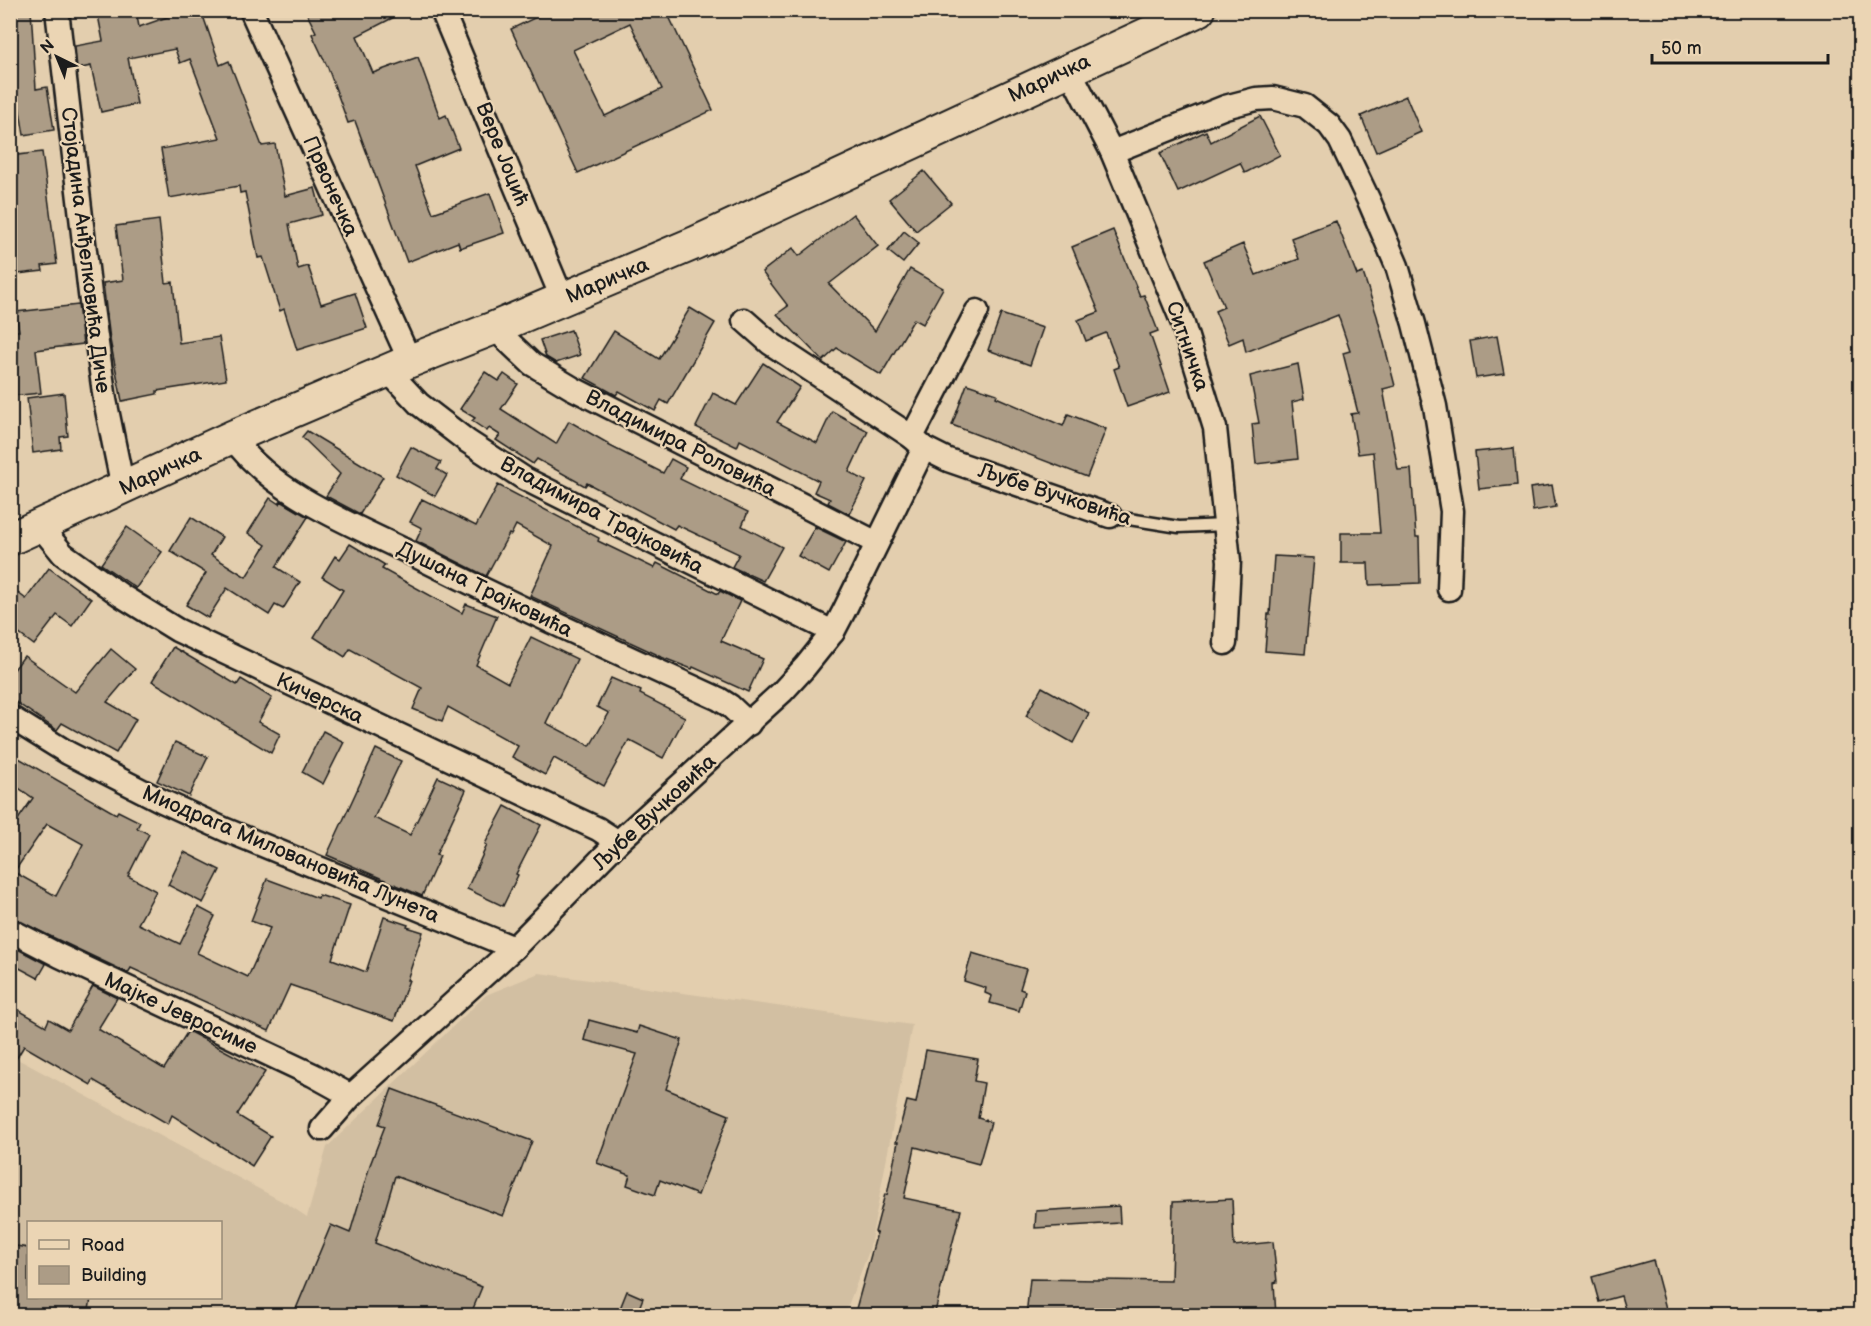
<svg xmlns="http://www.w3.org/2000/svg" width="1871" height="1326" font-family="'Balsamiq Sans',sans-serif">
<style>
.built{fill:#d2bfa2;fill-rule:evenodd}
.building{fill:#ac9c86;stroke:#1c1c1c;stroke-width:1.5;fill-rule:evenodd}
.lines{fill:none;stroke-linecap:round;stroke-linejoin:round}
.lane-casing{stroke:#1c1c1c;stroke-width:15}
.street-casing{stroke:#1c1c1c;stroke-width:27}
.secondary-casing{stroke:#1c1c1c;stroke-width:36}
.lane{stroke:#ebd5b4;stroke-width:10}
.street{stroke:#ebd5b4;stroke-width:22}
.secondary{stroke:#ebd5b4;stroke-width:32}
.labels{text-anchor:middle;stroke-width:4.5;stroke-linejoin:round;paint-order:stroke}
.street-label{font-size:21px;fill:#1c1c1c;stroke:#ebd5b4}
</style>
<rect width="100%" height="100%" fill="#e3ceae"/>
<filter id="ink" filterUnits="userSpaceOnUse"><feTurbulence type="fractalNoise" baseFrequency=".0167" numOctaves="2"/><feDisplacementMap in="SourceGraphic" scale="12" xChannelSelector="R" yChannelSelector="G"/><feConvolveMatrix kernelMatrix="1 2 1 2 8 2 1 2 1" color-interpolation-filters="sRGB"/></filter>
<g filter="url(#ink)">
<!-- built -->
<path class="built" d="M539,973L912,1025L869,1251L844,1316L11,1315L10,1055L289,1205L307,1217L327,1147L486,995ZM28,1222H220V1298H28Z"/>
<!-- building -->
<g class="building">
<path d="M10,10H31L36,89L47,87L54,130L24,135L12,63H10Z"/>
<path d="M97,10H136L139,27L187,10H201L220,65L229,61L262,146L275,144L285,196L315,188L322,215L289,224L298,269L308,266L321,304L355,293L367,328L297,350L284,309L280,311L263,257L258,258L245,192L240,193L239,186L169,198L161,149L220,138L190,59L180,63L175,49L128,58L137,104L101,112L91,66L77,69L75,46L103,41Z"/>
<path d="M305,10H408L357,36L373,73L418,57L440,118L446,115L459,148L415,166L433,213L490,193L504,233L460,248L458,242L407,262L355,121L348,123L328,68L312,34L316,32Z"/>
<path d="M551,10H666L713,110L578,173L511,29ZM630,23L662,89L605,116L573,50Z"/>
<path d="M1406,96L1421,132L1376,152L1361,116Z"/>
<path d="M1260,116L1280,155L1245,173L1240,163L1178,192L1160,153L1206,131L1211,142Z"/>
<path d="M42,152L57,264L42,266L43,271L18,274L10,198V156Z"/>
<path d="M924,171L951,203L916,231L889,199Z"/>
<path d="M853,214L878,246L829,284L875,331L910,269L943,288L923,324L914,319L881,375L837,348L823,361L777,314L788,306L762,272L793,248L799,256Z"/>
<path d="M159,220L166,283L173,282L179,343L219,337L226,380L157,391V394L122,401L110,340L103,283L123,280L116,226Z"/>
<path d="M1336,221L1357,275L1363,273L1377,316L1395,386L1383,389L1398,470L1411,469L1416,537H1419L1420,583L1369,585L1368,563H1341V533H1380L1373,452L1358,454L1351,414L1358,413L1343,353L1350,351L1338,315L1246,352L1243,338L1229,344L1215,311L1224,307L1204,261L1243,244L1256,275L1299,259L1291,238Z"/>
<path d="M1113,230L1140,296L1144,295L1158,331L1150,334L1170,392L1127,407L1114,369L1119,367L1106,333L1086,341L1078,320L1099,312L1072,247Z"/>
<path d="M904,231L919,243L903,263L888,251Z"/>
<path d="M78,305L83,344L36,350L41,393L10,396V331H19L16,312Z"/>
<path d="M690,308L715,323L668,404L661,400L655,411L619,391L616,395L585,378L614,331L659,359Z"/>
<path d="M1001,314L1043,328L1030,365L988,350Z"/>
<path d="M571,330L580,355L556,363L546,357L540,340Z"/>
<path d="M1497,336L1504,374L1476,378L1470,341Z"/>
<path d="M763,363L800,387L777,422L817,443L832,411L868,431L849,472L866,481L849,514L828,503L830,499L814,492L819,481L740,440L737,447L696,427L713,393L736,405Z"/>
<path d="M1298,364L1304,399L1292,402L1298,459L1256,464L1252,424L1259,423L1250,376Z"/>
<path d="M485,372L499,381L504,374L518,384L501,409L556,444L569,421L609,444L608,445L663,473L671,459L686,467L680,479L748,512L742,526L782,547L763,581L732,567L739,554L677,525L674,529L587,483L585,486L537,459L533,464L496,440L500,435L489,428L487,431L472,421L475,418L460,409Z"/>
<path d="M967,384L997,394L996,397L1063,426L1068,414L1106,429L1087,477L952,425Z"/>
<path d="M64,393L68,436L60,437L61,449L33,453L27,398Z"/>
<path d="M307,431L383,477L360,514L326,496L340,474L302,437Z"/>
<path d="M411,447L441,462L437,469L447,475L435,496L396,475Z"/>
<path d="M1514,448L1517,485L1479,489L1475,452Z"/>
<path d="M498,485L599,538L598,541L654,568L657,563L718,594L720,591L740,601L721,641L763,659L748,692L693,667L692,669L656,655V654L530,596L553,546L516,525L511,535L509,534L486,576L416,541L422,528L410,522L422,499L476,526Z"/>
<path d="M1552,485L1556,507L1533,511L1530,488Z"/>
<path d="M270,498L279,504L281,501L308,517L276,567L300,582L283,609L275,605L269,615L227,588L208,618L186,605L206,573L170,551L191,517L222,537L211,555L246,577L266,545L248,533Z"/>
<path d="M127,527L162,552L136,588L101,564Z"/>
<path d="M815,527L846,542L829,573L798,556Z"/>
<path d="M350,544L385,565L382,569L462,613L466,604L497,616L476,665L508,683L531,637L577,659L546,723L590,746L609,713L597,707L611,678L641,691L640,694L685,717L663,758L629,740L604,786L554,758L545,775L512,757L518,746L448,707L442,721L413,709L422,688L350,649L345,657L314,637L343,590L322,577L335,556L340,559Z"/>
<path d="M1274,556L1314,558L1305,654L1265,651L1268,614H1270Z"/>
<path d="M49,568L91,599L72,626L57,615L34,645L10,627V587L26,599Z"/>
<path d="M173,647L237,685L241,679L272,698L258,722L280,734L271,753L152,681Z"/>
<path d="M111,649L135,669L107,702L136,719L116,753L62,723L57,730L10,698V675L24,656L75,692Z"/>
<path d="M1042,687L1089,713L1073,743L1026,716Z"/>
<path d="M323,731L344,742L323,784L302,772Z"/>
<path d="M175,742L208,757L189,796L157,781Z"/>
<path d="M376,749L401,761L374,818L410,835L438,777L466,790L436,855L440,856L422,896L327,855Z"/>
<path d="M10,753L116,814L118,811L140,822L137,828L149,834L128,876L156,891L138,924L180,944L198,907L215,916L197,953L248,977L270,928L251,921L267,879L318,898L319,895L350,905L332,959L366,972L384,917L408,925L407,927L423,932L407,980H409L394,1021L290,985L269,1031L131,968L128,973L10,917V831L33,798L10,782ZM47,824L83,844L56,896L14,872Z"/>
<path d="M505,806L541,825L516,874L518,875L503,906L467,889L487,845L485,844Z"/>
<path d="M184,852L220,870L203,903L168,885Z"/>
<path d="M10,945L46,964L38,978L10,963Z"/>
<path d="M972,953L1026,969L1020,989L1025,991L1019,1011L990,1003L992,996L985,993L986,988L964,981Z"/>
<path d="M93,986L117,998L98,1029L164,1069L188,1031L265,1072L237,1115L271,1136L252,1166L172,1115L168,1124L93,1080L91,1085L24,1046L10,1069V1005L46,1026L49,1019L68,1030Z"/>
<path d="M589,1020L637,1033L639,1026L682,1040L666,1089L729,1115L698,1195L660,1180L655,1195L627,1185L630,1175L597,1163L637,1054L584,1040Z"/>
<path d="M926,1050L978,1059L974,1081L984,1083L978,1118L991,1122L979,1164L915,1147L904,1198L961,1210L934,1316H854L877,1233L875,1232L885,1194L887,1195L898,1142H896L907,1101L916,1103Z"/>
<path d="M392,1089L532,1141L503,1216L395,1176L375,1243L482,1287L470,1316H293L331,1225L350,1233L370,1165L385,1126L379,1124Z"/>
<path d="M1232,1199L1234,1246L1273,1242L1277,1282L1274,1283L1276,1316H1026L1030,1279L1171,1281L1173,1202Z"/>
<path d="M1119,1206L1120,1223L1035,1228L1036,1211Z"/>
<path d="M10,1245L28,1248V1298H91L88,1316H10Z"/>
<path d="M1653,1260L1668,1316H1627L1621,1296L1599,1302L1592,1277Z"/>
<path d="M627,1291L643,1298L636,1316H617Z"/>
</g>
<g class="lines">
<defs>
<path id="lane" d="M1110,516L1179,527L1225,525"/>
<g id="street">
<path d="M57,10L90,294L105,400L123,488"/>
<path d="M251,10L410,361"/>
<path d="M442,10L562,298"/>
<path d="M1069,69L1112,152L1182,321L1215,428L1229,561L1225,643"/>
<path d="M1112,152L1225,107L1256,99L1273,98L1305,106L1329,125L1340,140L1370,203L1397,266L1414,324L1435,406L1452,511L1449,589"/>
<path d="M744,320L770,343L912,437"/>
<path d="M494,328L532,364L572,388L877,543"/>
<path d="M388,371L419,404L467,441L525,479L833,632"/>
<path d="M232,437C273,494 345,521 406,551C509,603 614,651 719,699L730,706L749,724"/>
<path d="M924,448L948,460L1110,516"/>
<path d="M40,526L63,554L122,596L177,630L598,829L618,842"/>
<path d="M10,717L68,753L162,801L226,830L514,948"/>
<path d="M10,930L60,956L313,1075L351,1096"/>
<path d="M322,1129L351,1096L514,948L618,842L782,692L805,667L833,632L844,611L924,448L912,437L977,311"/>
</g>
<path id="secondary" d="M10,539L232,437L410,361L494,328L695,243L1199,10"/>
</defs>
<!-- lane casing -->
<use href="#lane" class="lane-casing"/>
<!-- street casing -->
<use href="#street" class="street-casing"/>
<!-- secondary casing -->
<use href="#secondary" class="secondary-casing"/>
<!-- lane -->
<use href="#lane" class="lane"/>
<!-- street -->
<use href="#street" class="street"/>
<!-- secondary -->
<use href="#secondary" class="secondary"/>
</g>
</g>
<g class="labels">
<!-- street labels -->
<g class="street-label">
<text transform="translate(1049 78) rotate(-25)" y="7">Маричка</text>
<text transform="translate(503 154) rotate(68)" y="7">Вере Јоцић</text>
<text transform="translate(331 186) rotate(66)" y="7">Првонечка</text>
<text transform="translate(86 250) rotate(83)" y="7">Стојадина Анђелковића Диче</text>
<text transform="translate(607 280) rotate(-23)" y="7">Маричка</text>
<text transform="translate(1188 346) rotate(71)" y="7">Ситничка</text>
<text transform="translate(681 443) rotate(27)" y="7">Владимира Роловића</text>
<text transform="translate(160 471) rotate(-25)" y="7">Маричка</text>
<text transform="translate(1055 494) rotate(18)" y="7">Љубе Вучковића</text>
<text transform="translate(602 515) rotate(28)" y="7">Владимира Трајковића</text>
<text transform="translate(485 589) rotate(26)" y="7">Душана Трајковића</text>
<text transform="translate(320 698) rotate(25)" y="7">Кичерска</text>
<text transform="translate(654 812) rotate(-43)" y="7">Љубе Вучковића</text>
<text transform="translate(291 854) rotate(23)" y="7">Миодрага Миловановића Лунета</text>
<text transform="translate(181 1013) rotate(25)" y="7">Мајке Јевросиме</text>
</g>
</g>
<!-- margin -->
<rect width="1871" height="1326" fill="none" stroke="#ebd5b4" stroke-width="36"/>
<rect x="18" y="18" width="1835" height="1290" fill="none" stroke="#1c1c1c" stroke-width="2" filter="url(#ink)"/>
<!-- legend -->
<rect x="27" y="1221" width="195" height="78" fill="#ebd5b4" stroke="#988b77" stroke-width="1.5"/>
<rect x="39" y="1240" width="30" height="9" fill="#ebd5b4" stroke="#988b77" stroke-width="1.5"/>
<text x="81" y="1251" font-size="18" fill="#1c1c1c">Road</text>
<rect x="39" y="1266" width="30" height="18" fill="#ac9c86" stroke="#988b77" stroke-width="1.5"/>
<text x="81" y="1281" font-size="18" fill="#1c1c1c">Building</text>
<!-- north arrow -->
<g transform="translate(57 57) rotate(317)" stroke="#ebd5b4" stroke-width="4.5" paint-order="stroke">
<path d="M0-4.5L10 22L0 15L-10 22Z" fill="#1c1c1c"/>
<text y="-9" font-size="16" font-weight="bold" text-anchor="middle" fill="#1c1c1c">N</text>
</g>
<!-- scale -->
<path d="M1652 54v9h176v-9" fill="none" stroke="#1c1c1c" stroke-width="3"/>
<text x="1661" y="54" font-size="18" fill="#1c1c1c" stroke="#ebd5b4" stroke-width="4.5" paint-order="stroke">50 m</text>
</svg>
